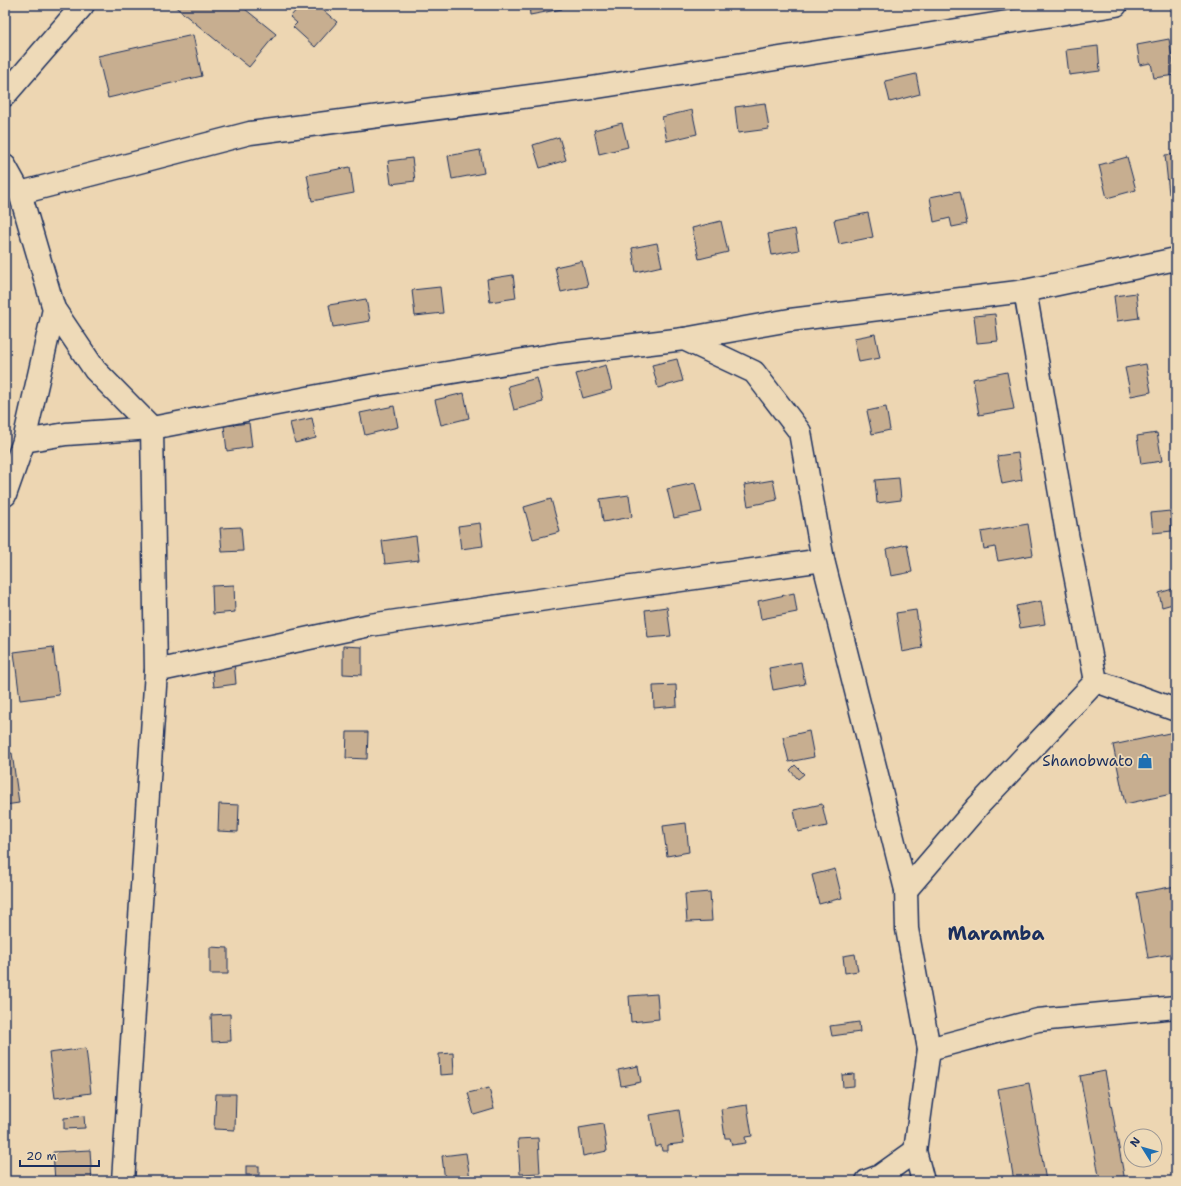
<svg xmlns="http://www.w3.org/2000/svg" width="1181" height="1186" font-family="'Shantell Sans',sans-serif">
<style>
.building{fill:#c7ae90;stroke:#1b2f5e}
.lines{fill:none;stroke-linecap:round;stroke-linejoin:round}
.minor-casing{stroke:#1b2f5e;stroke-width:25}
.minor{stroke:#eedab8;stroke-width:22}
.labels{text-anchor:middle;stroke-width:3.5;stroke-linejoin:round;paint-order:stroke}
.poi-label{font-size:15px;fill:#1b2f5e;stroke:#eedab8;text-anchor:end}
.district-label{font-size:19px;font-weight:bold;fill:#1b2f5e;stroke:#eedab8}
</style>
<rect width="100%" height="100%" fill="#edd6b2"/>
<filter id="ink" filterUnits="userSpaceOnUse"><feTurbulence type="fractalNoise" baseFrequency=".025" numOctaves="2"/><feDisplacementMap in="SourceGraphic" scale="8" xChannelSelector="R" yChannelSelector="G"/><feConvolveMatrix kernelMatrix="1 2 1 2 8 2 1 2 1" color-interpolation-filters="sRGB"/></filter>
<g filter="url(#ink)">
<!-- building -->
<g class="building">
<path d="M173,5H240L276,34L249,67Z"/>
<path d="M301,5H305L309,8L312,5H317L337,22L315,47L293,27L297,23L290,17Z"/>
<path d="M529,5H561L562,9L530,15Z"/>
<path d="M193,35L202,76L108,98L98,56Z"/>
<path d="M1169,39L1175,75L1154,78L1151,63L1140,65L1137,45Z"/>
<path d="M1098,46L1100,71L1069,75L1066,50Z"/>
<path d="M916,74L920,94L890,102L885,81Z"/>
<path d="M765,103L769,129L738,133L735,107Z"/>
<path d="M692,110L697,134L667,141L662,117Z"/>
<path d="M622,123L628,147L599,154L594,130Z"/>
<path d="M559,137L566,160L540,168L533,145Z"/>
<path d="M480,150L484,173L452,179L448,156Z"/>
<path d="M1176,154V193L1169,194L1165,155Z"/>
<path d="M1127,157L1136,190L1107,198L1099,165Z"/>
<path d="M412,158L415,181L391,184L388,161Z"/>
<path d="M350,167L354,193L312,201L307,175Z"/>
<path d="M960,191L967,224L952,227L950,218L934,222L930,197Z"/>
<path d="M868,213L873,237L839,244L834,220Z"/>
<path d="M721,221L728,252L699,259L692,228Z"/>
<path d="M795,229L799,250L772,255L768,234Z"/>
<path d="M657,243L662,266L636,272L632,248Z"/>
<path d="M582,261L588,286L561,292L555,267Z"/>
<path d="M513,275L516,298L490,302L487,279Z"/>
<path d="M440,287L443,313L415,316L412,290Z"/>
<path d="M1136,293L1139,318L1117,321L1114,296Z"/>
<path d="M366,299L370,321L333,327L329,305Z"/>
<path d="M995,314L998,341L977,343L974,316Z"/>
<path d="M875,334L880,358L859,362L854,338Z"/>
<path d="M677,359L683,381L658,388L652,365Z"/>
<path d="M1146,364L1151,392L1131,396L1125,368Z"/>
<path d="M606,365L612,390L583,398L576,374Z"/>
<path d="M1007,372L1014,409L979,415L973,379Z"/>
<path d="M537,378L543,402L514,410L508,386Z"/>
<path d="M464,393L469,418L441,425L435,400Z"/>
<path d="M394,406L398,427L365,435L360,413Z"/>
<path d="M886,407L890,430L872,434L867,411Z"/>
<path d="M312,418L316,438L295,443L290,423Z"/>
<path d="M249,423L252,447L227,451L224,426Z"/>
<path d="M1157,433L1162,461L1141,464L1137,436Z"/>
<path d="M1018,453L1022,480L1002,484L997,456Z"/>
<path d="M899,478L901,500L877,503L875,480Z"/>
<path d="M773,480L777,500L748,506L744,485Z"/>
<path d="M695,483L702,512L674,518L667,489Z"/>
<path d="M629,495L632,517L603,522L600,499Z"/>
<path d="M551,499L560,532L533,539L524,507Z"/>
<path d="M1170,511L1172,531L1153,533L1151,513Z"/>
<path d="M480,523L483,546L461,549L458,526Z"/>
<path d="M1028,524L1033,555L998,561L995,547L984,549L981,532Z"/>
<path d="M241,527L243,551L222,552L220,528Z"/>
<path d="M416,536L419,560L385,564L382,541Z"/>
<path d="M907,544L912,572L891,576L886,549Z"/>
<path d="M234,585L235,612L213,614L212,586Z"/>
<path d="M1176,588V603L1162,607L1159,593Z"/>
<path d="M794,593L797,612L761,619L758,601Z"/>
<path d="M1041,601L1045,624L1020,628L1016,606Z"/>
<path d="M667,607L671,636L648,638L645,610Z"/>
<path d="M916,610L922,648L902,652L896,613Z"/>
<path d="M343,646L362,647V675L343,674Z"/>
<path d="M53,647L59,695L20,700L14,652Z"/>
<path d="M234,660L236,684L214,687L211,662Z"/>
<path d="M801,662L805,684L773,690L769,668Z"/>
<path d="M676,685L677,706L654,708L653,686Z"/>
<path d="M809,731L814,757L789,762L783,737Z"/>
<path d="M347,732H368L367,759L346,758Z"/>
<path d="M1174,732L1176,742V793L1125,804L1113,745Z"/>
<path d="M12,753L19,803L5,805V754Z"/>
<path d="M795,765L804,774L798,779L790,770Z"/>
<path d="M219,804L239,805L238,832L218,831Z"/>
<path d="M822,804L827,826L798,832L794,810Z"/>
<path d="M686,823L689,852L667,856L663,826Z"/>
<path d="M835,869L842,898L819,904L812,875Z"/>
<path d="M1176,886V953L1148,958L1137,893Z"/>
<path d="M710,892L712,921L687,922L685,894Z"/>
<path d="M210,947L228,948V974H210Z"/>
<path d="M855,954L858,971L845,973L843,956Z"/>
<path d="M657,994L659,1019L631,1022L629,996Z"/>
<path d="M230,1014L231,1041L212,1042L211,1015Z"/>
<path d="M859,1022L860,1032L832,1036L830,1026Z"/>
<path d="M86,1048L91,1093L55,1098L49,1053Z"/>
<path d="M453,1053L454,1074L440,1075L439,1054Z"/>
<path d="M638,1066L641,1082L621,1086L618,1070Z"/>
<path d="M1105,1071L1125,1181H1100L1080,1076Z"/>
<path d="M854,1074V1086L843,1087L842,1075Z"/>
<path d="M1029,1083L1046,1181H1014L998,1089Z"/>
<path d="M489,1088L494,1109L474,1115L468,1093Z"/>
<path d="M216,1094H236L235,1130L214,1129Z"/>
<path d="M747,1105L752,1136L745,1137L746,1143L732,1145L730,1138H725L721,1109Z"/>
<path d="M679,1110L684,1143L668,1145V1151H662L661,1145L656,1147L650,1115Z"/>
<path d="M84,1116L85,1128L64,1129V1118Z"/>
<path d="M603,1124L607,1151L583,1156L579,1128Z"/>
<path d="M538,1138L540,1173L520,1174L518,1139Z"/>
<path d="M90,1150L92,1181H55L53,1152Z"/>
<path d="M466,1153L470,1179L464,1181H445L442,1156Z"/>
<rect x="246" y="1166" width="13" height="9"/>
</g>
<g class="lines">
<defs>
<g id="minor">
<path d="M5,95L83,5"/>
<path d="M5,166L20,193L54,309L95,370L152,428L156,671L123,1181"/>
<path d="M20,193L250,133L591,88L1116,5"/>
<path d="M1025,291L1067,534L1096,681L1176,710"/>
<path d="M684,339L790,320L1025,291L1176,259"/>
<path d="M24,441L66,434L152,428L370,386L559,354L684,339L754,372L800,432L823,560L906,890L907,929L929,1049L915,1151L880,1176L867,1181"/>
<path d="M5,495L24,441L54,309"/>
<path d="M156,671L370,625L560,597L823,560"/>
<path d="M906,890L979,805L1096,681"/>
<path d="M929,1049L1038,1020L1176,1007"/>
<path d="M915,1151L923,1181"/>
</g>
</defs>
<!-- minor casing -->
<use href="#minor" class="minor-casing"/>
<!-- minor -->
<use href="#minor" class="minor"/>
</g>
</g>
<!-- icons -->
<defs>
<symbol id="shop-bare" viewBox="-9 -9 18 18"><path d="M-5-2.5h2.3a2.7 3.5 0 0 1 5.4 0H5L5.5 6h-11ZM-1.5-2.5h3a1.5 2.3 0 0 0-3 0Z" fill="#1f6fb2" stroke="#eedab8" stroke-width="2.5" paint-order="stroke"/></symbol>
</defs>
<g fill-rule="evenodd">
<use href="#shop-bare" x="1134" y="750" width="22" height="22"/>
</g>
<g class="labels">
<!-- poi labels -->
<g class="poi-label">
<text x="1133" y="766">Shanobwato</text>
</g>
<!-- district labels -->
<g class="district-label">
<text x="996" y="940">Maramba</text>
</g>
</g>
<!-- margin -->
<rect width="1181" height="1186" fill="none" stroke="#eedab8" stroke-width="20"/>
<rect x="10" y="10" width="1161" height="1166" fill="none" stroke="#1b2f5e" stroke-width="1.5" filter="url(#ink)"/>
<!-- north arrow -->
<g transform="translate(1143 1148) rotate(307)"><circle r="19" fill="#eedab8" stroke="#9a9694"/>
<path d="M0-3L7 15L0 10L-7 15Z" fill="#1f6fb2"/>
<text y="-6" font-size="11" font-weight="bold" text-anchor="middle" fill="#1b2f5e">N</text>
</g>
<!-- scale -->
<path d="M20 1160v6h79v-6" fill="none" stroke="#1b2f5e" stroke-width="2"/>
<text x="26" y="1160" font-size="12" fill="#1b2f5e" stroke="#eedab8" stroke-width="3" paint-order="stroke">20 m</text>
</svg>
